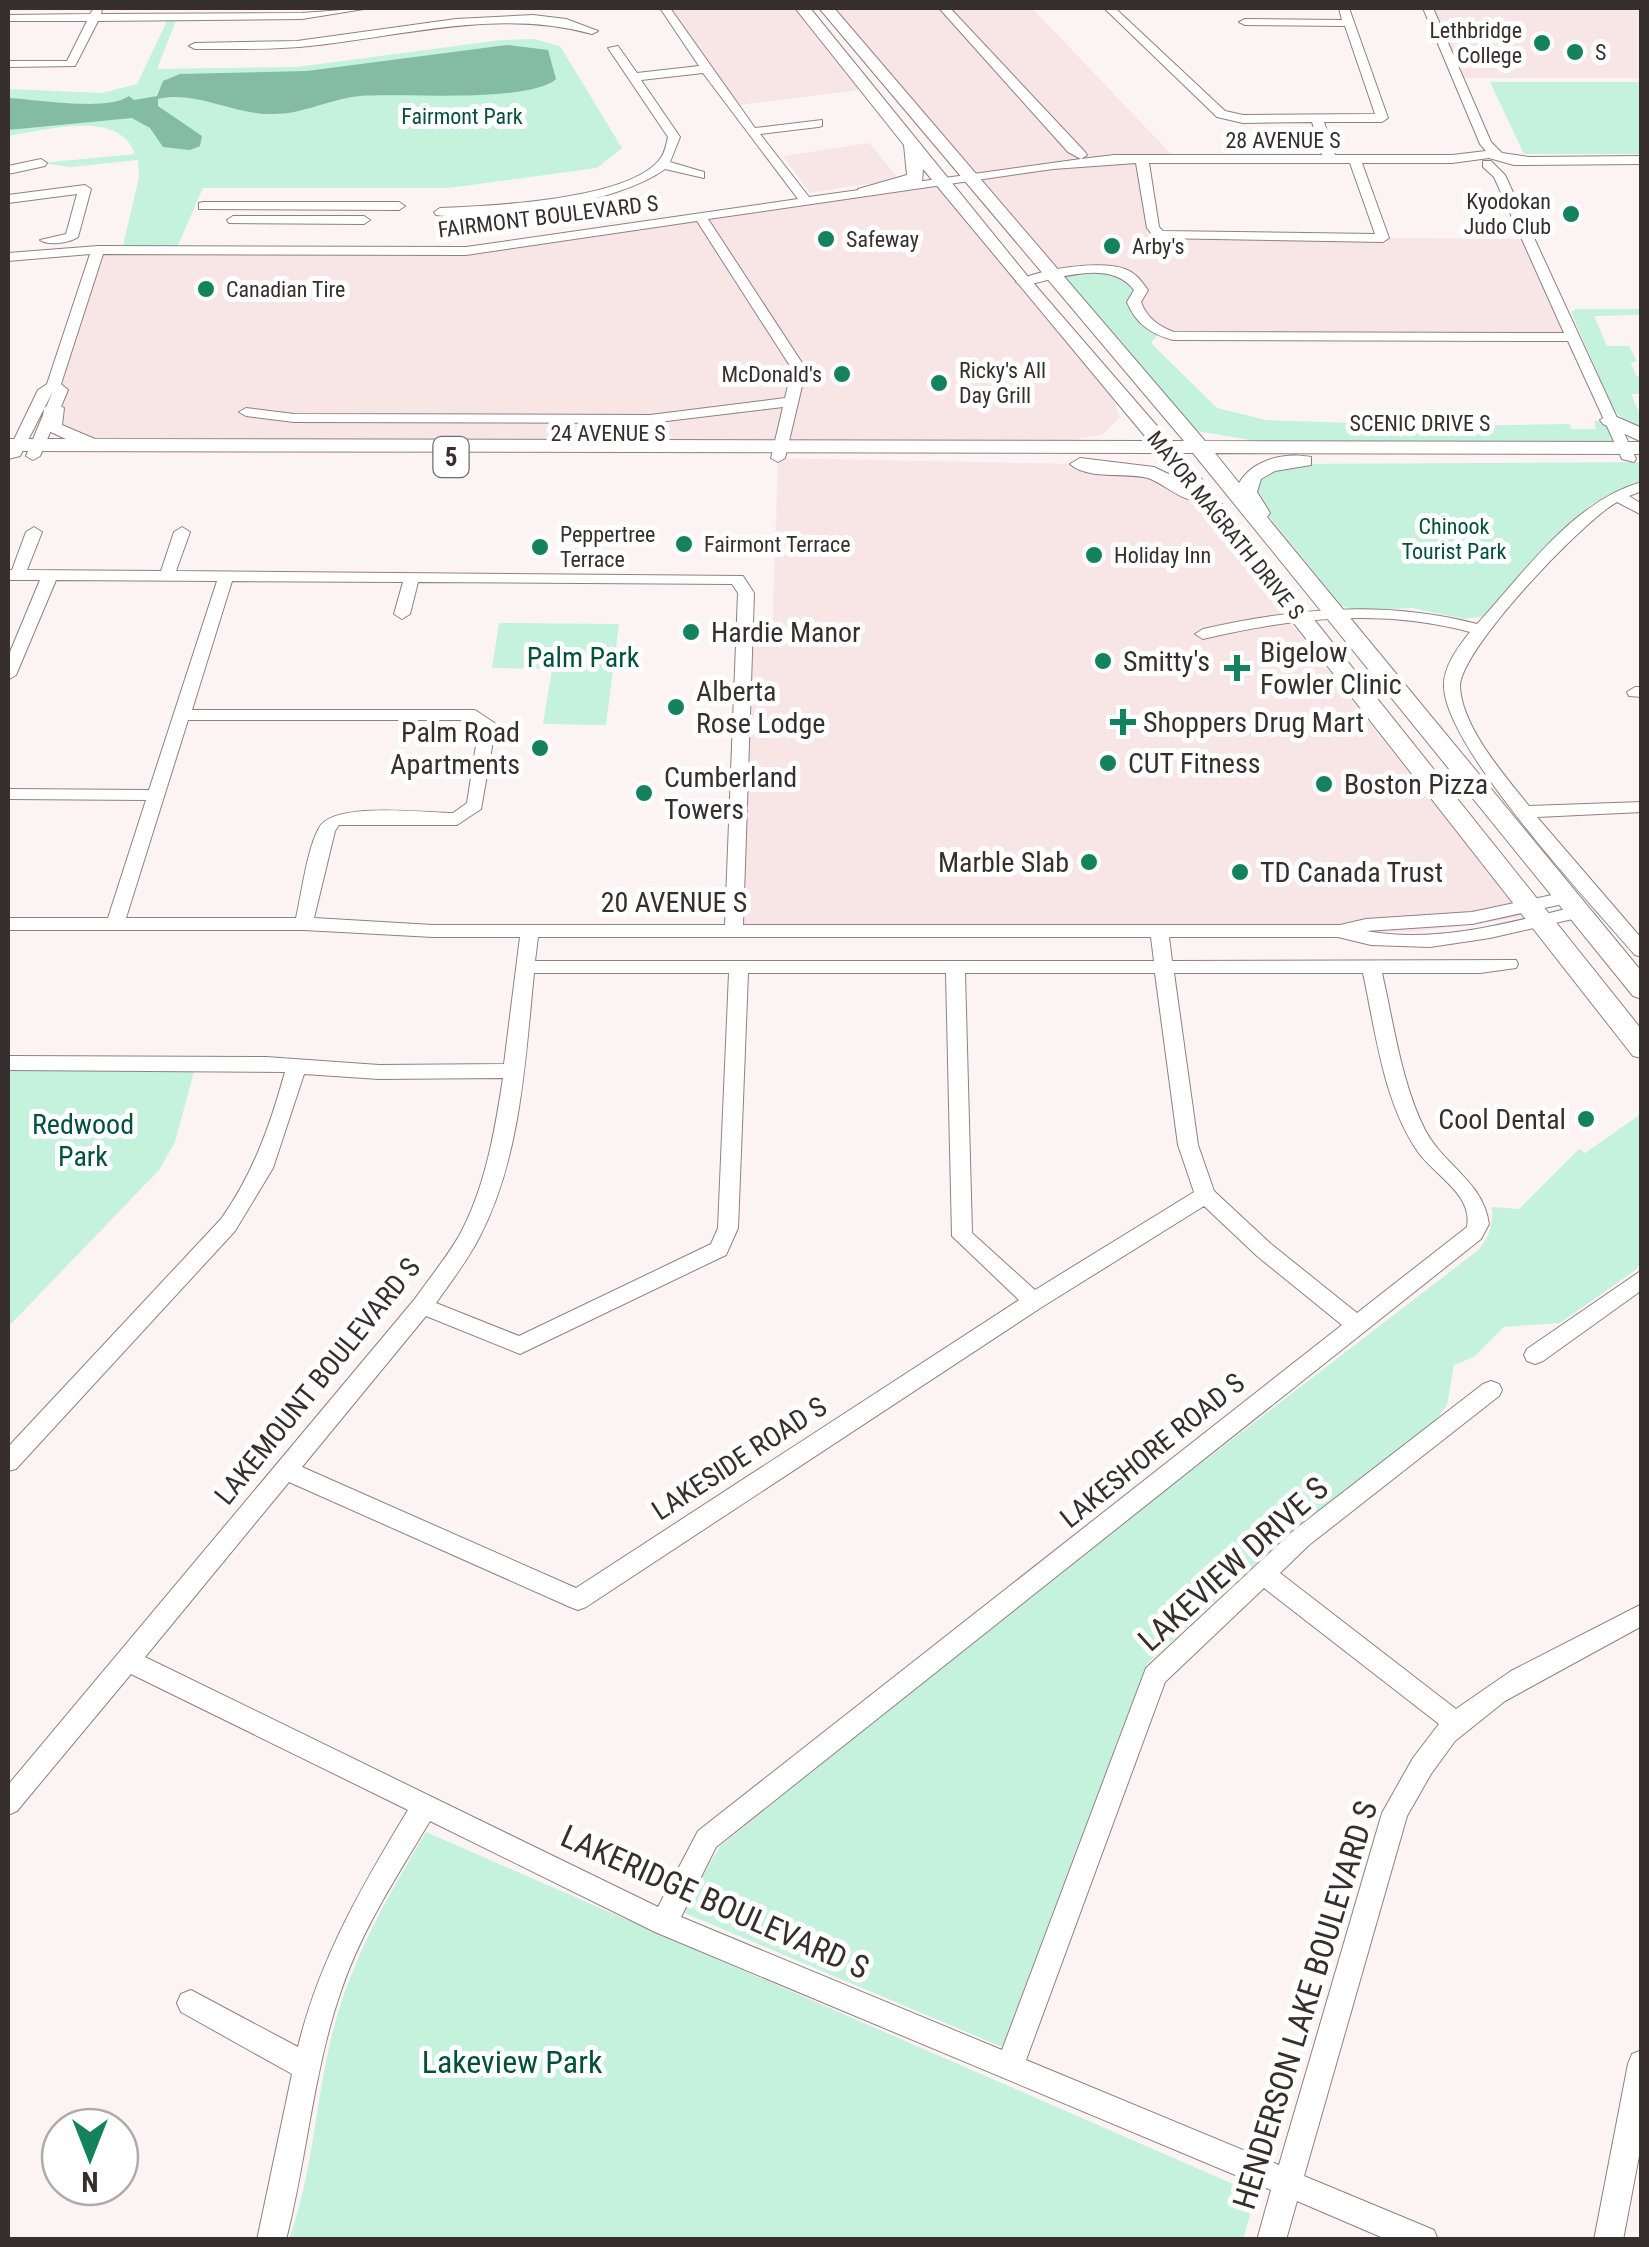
<svg xmlns="http://www.w3.org/2000/svg" width="1649" height="2247" font-family="'Roboto Condensed',sans-serif">
<style>
.built{fill:#f8e6e7}
.green{fill:#c4f2dc}
.water{fill:#83bca2}
.lines{fill:none;stroke-linecap:round;stroke-linejoin:round}
.minor-casing{stroke:#928080;stroke-width:2}
.major-casing{stroke:#928080;stroke-width:2}
.minor{fill:#fff;fill-rule:evenodd}
.major{fill:#fff;fill-rule:evenodd}
.poi-dot{fill:#15825e;stroke:#fff;stroke-width:4}
.labels{text-anchor:middle;stroke-width:10;stroke-linejoin:round;paint-order:stroke}
.far-poi-label{font-size:22px;fill:#362e2f;stroke:#fff;text-anchor:start}
.far-park-label{font-size:22px;fill:#035139;stroke:#fff}
.far-street-label{font-size:22px;fill:#362e2f;stroke:#fff}
.shield{fill:#fff;stroke:#726d6d;stroke-width:2.5}
.shield-label{font-size:25px;font-weight:bold;fill:#362e2f}
.poi-label{font-size:28px;fill:#362e2f;stroke:#fff;text-anchor:start}
.park-label{font-size:28px;fill:#035139;stroke:#fff}
.street-label{font-size:28px;fill:#362e2f;stroke:#fff}
.near-street-label{font-size:32px;fill:#362e2f;stroke:#fff}
.near-park-label{font-size:32px;fill:#035139;stroke:#fff}
</style>
<rect width="100%" height="100%" fill="#fcf4f4"/>
<!-- built -->
<g class="built">
<path d="M665,8H802L867,89L732,106Z"/>
<path d="M827,8H1032L1176,159H1143L1153,228L1165,236L1527,239L1570,337H1181L1052,277Z"/>
<path d="M1428,8H1641V78H1458Z"/>
<path d="M869,143L899,179L810,193L783,156Z"/>
<path d="M943,182L1104,376L1120,417L1102,435L1035,446H136L58,432L54,408L98,250L466,251Z"/>
<path d="M778,458L1082,464L1170,479L1198,507L1524,917L1414,932L734,929L745,639H772Z"/>
</g>
<!-- green -->
<g class="green">
<path d="M169,17L177,18L157,69L297,67L501,40L534,39L560,46L622,148L597,168L448,188H203L176,250H122L139,177L138,160L71,167L41,163L135,154C119,108 45,131 8,136V89L102,93L137,84Z"/>
<path d="M1490,82H1641V154H1524Z"/>
<path d="M1109,270L1138,283L1134,302L1159,333L1151,343L1217,408L1266,420L1444,426L1569,424L1572,429H1596L1594,421H1611L1624,448L1262,442L1197,431L1136,373L1052,277Z"/>
<path d="M1576,309H1641V315L1594,316L1607,346H1629L1637,361L1631,363L1636,376L1641,377V394H1631L1641,417V433L1614,411L1571,312Z"/>
<path d="M1641,462V481L1590,505L1495,608L1486,616L1464,619L1412,608L1357,611L1342,606L1254,498L1257,477L1291,464Z"/>
<path d="M499,623L619,624L606,725L543,724L552,669L492,668Z"/>
<path d="M8,1063L196,1064L175,1142L159,1170L8,1327Z"/>
<path d="M1641,1114L1642,1257L1637,1269L1560,1323L1504,1327L1474,1357L1454,1365L1447,1405L1431,1426L1289,1533L1147,1664L1002,2047L682,1912L720,1846L1087,1551L1477,1251C1490,1237 1493,1226 1492,1207L1519,1209L1579,1149L1585,1153Z"/>
<path d="M426,1832L1256,2194L1243,2239H289C313,2174 315,2103 332,2035C350,1962 387,1897 426,1832Z"/>
</g>
<!-- water -->
<path class="water" d="M507,45L548,50L556,79C530,103 401,93 360,96C329,99 302,115 270,114C232,114 195,90 158,99V106L202,136L200,146L190,150L163,147L150,128L132,118L8,130V98C36,99 107,112 129,96L134,100L157,96L163,81L180,74L307,71Z"/>
<g class="lines">
<defs>
<g id="minor">
<path d="M94,8H102L101,14L302,13L370,8L302,19L98,21L75,66L8,67V61H67L87,21H8V15L90,14Z"/>
<path d="M660,8H670L755,128L822,120V126L818,127L760,134L809,197L1081,159L1068,152L939,8H950L1085,152L1087,155L1081,159L1114,155H1322L1312,122L1243,123L1217,117L1104,8H1115L1225,111L1243,115L1375,114L1345,26L1245,25L1239,22L1245,19L1342,20L1339,8H1349L1388,118L1382,122H1324L1335,155H1452L1486,151L1480,144L1423,8H1433L1491,142L1502,153L1529,157L1642,156V164L1514,165L1489,158L1452,163H1362L1389,238L1383,242L1155,238L1147,228L1136,163L1053,169L708,219L806,369L785,458L778,462L771,458L783,407L650,423L294,422L246,416L239,412L246,408L294,414L650,415L785,398L792,369L697,221L466,255L103,254L61,384L68,390L40,456L33,460L26,456L53,391L20,456L8,459V452L38,390L47,384L90,254L8,261V253L98,246L466,247L798,199L703,73L641,80L680,137L670,162L704,172V178L665,169C619,203 493,222 436,215L434,212L440,208C490,206 629,200 660,159C665,153 666,145 668,137L608,48L618,46L637,73L699,66ZM1149,163H1350L1375,234L1163,231L1159,227Z"/>
<path d="M533,15L566,19L598,31L592,34C499,8 404,36 310,46C272,50 233,49 195,49L189,46L195,43L297,41L456,19Z"/>
<path d="M41,159L47,163L45,166L8,174V166Z"/>
<path d="M1483,161H1491L1505,175L1636,459L1634,462L1622,459L1568,341L1173,340C1151,334 1136,324 1127,302L1134,290C1110,258 1056,279 1023,286L1016,282C1038,269 1100,260 1125,269C1136,273 1141,281 1148,290L1141,302C1147,318 1158,326 1174,332L1564,333L1494,177L1483,167Z"/>
<path d="M85,185L91,189L78,237C70,243 48,246 40,240L66,234L77,194L8,203V195Z"/>
<path d="M203,202H399L405,206L399,210L199,209V203Z"/>
<path d="M233,216H364L370,220L364,224L229,223L227,220Z"/>
<path d="M1642,482V491L1629,496L1642,504V515L1617,502C1584,520 1459,650 1460,687C1462,727 1505,776 1529,806L1642,802V812L1537,817L1642,939V957L1635,955C1591,904 1446,749 1444,687C1443,667 1458,647 1470,632C1381,608 1291,618 1203,639L1195,634L1203,629C1294,608 1385,600 1477,624C1524,573 1573,501 1642,482Z"/>
<path d="M34,527L42,532L27,570L161,571L174,532L182,527L190,532L176,571L743,576L754,593L743,925H1340L1366,919L1472,912L1566,892L1572,894L1575,898L1572,902L1472,924L1366,931C1436,944 1509,923 1577,906L1586,912L1577,918L1490,938L1430,947L1371,945L1338,937H1169L1172,961L1516,960L1518,964L1516,968L1480,973H1382C1394,1025 1401,1082 1425,1130C1444,1166 1483,1181 1489,1224L1481,1239L716,1847L681,1917L1002,2050L1146,1668L1293,1531L1483,1384L1491,1381L1499,1384L1502,1390L1499,1396L1309,1545L1280,1573L1456,1709L1511,1671L1642,1604V1626L1505,1701L1455,1741L1431,1774L1407,1816L1304,2176L1434,2230L1438,2240H1388L1297,2201L1286,2240H1257L1271,2190L655,1932L430,1821C397,1876 361,1931 341,1991C313,2071 307,2158 286,2240H257L292,2074L181,2012L177,2003L181,1994L191,1990L298,2047C319,1960 362,1886 408,1810L131,1674L17,1811L8,1815V1785L414,1300C429,1279 446,1258 459,1236C485,1189 495,1131 503,1078L379,1079L304,1074L273,1168L235,1231L16,1469L8,1471V1447L221,1219C253,1174 270,1126 285,1072L8,1070V1056L266,1057L379,1065L504,1064L520,937H433L304,930H8V918H108L146,800L8,799V789L149,790L217,581L56,580L16,675L8,680V657L40,580H8V570H12L26,532ZM232,581L403,582L394,614L402,619L410,614L418,582L732,584L738,593L725,925H433L314,918L335,831L339,825H457L481,809L496,724L475,710H192ZM188,720H471L479,726L467,803L453,813C424,813 333,801 319,828C307,849 302,892 296,918H126ZM538,937H1151L1154,961H535ZM534,973H729L718,1228L711,1244L519,1336L436,1303C451,1282 467,1261 479,1238C521,1158 525,1061 534,973ZM748,973H946L952,1236L1019,1300L576,1588L302,1467L426,1316L520,1354L726,1255L738,1228ZM965,973H1155L1178,1145L1194,1192L1035,1290L972,1233ZM1174,973H1363C1376,1033 1383,1101 1418,1152C1435,1176 1473,1194 1467,1227L1357,1313L1271,1244L1214,1191L1198,1145ZM1204,1206L1257,1256L1342,1325L698,1831L658,1907L145,1657L289,1482L570,1607L578,1610L586,1607L1042,1307ZM1264,1588L1439,1724L1413,1758L1382,1813L1279,2165L1026,2060L1165,1682Z"/>
<path d="M1635,687H1642V697L1629,696L1627,692Z"/>
<path d="M1642,1270V1290L1543,1361L1535,1364L1527,1361L1524,1355L1527,1349Z"/>
<path d="M1642,2050V2140L1623,2240H1594L1628,2064L1632,2054Z"/>
</g>
<g id="major">
<path d="M795,8H810L1029,278L1170,441H1184L819,8H834L1205,441L1642,442V454L1215,453L1239,483C1253,459 1285,452 1311,457V465L1275,471L1261,479L1257,492L1270,513L1267,517L1642,972V999L1633,996L1193,453H1181L1642,1030V1058L1633,1056L1198,501C1179,500 1165,484 1148,478C1124,472 1088,480 1070,464L1080,458L1154,467L1181,480L1159,453L8,451V439H66L42,428L44,408L54,402L64,408L62,425L95,439L1149,441L923,169L922,182L858,197V189L907,175L904,145Z"/>
<path d="M1610,414L1642,428V442L1603,424L1600,420Z"/>
</g>
</defs>
<!-- minor casing -->
<use href="#minor" class="minor-casing"/>
<!-- major casing -->
<use href="#major" class="major-casing"/>
<!-- minor -->
<use href="#minor" class="minor"/>
<!-- major -->
<use href="#major" class="major"/>
</g>
<!-- markers -->
<g class="poi-dot">
<circle cx="1542" cy="43" r="10"/>
<circle cx="1575" cy="52" r="10"/>
<circle cx="1571" cy="214" r="10"/>
<circle cx="826" cy="239" r="10"/>
<circle cx="1112" cy="246" r="10"/>
<circle cx="206" cy="289" r="10"/>
<circle cx="842" cy="374" r="10"/>
<circle cx="939" cy="383" r="10"/>
<circle cx="684" cy="544" r="10"/>
<circle cx="540" cy="547" r="10"/>
<circle cx="1094" cy="555" r="10"/>
<circle cx="691" cy="632" r="10"/>
<circle cx="1103" cy="661" r="10"/>
<path d="M1232 653h10v10h10v10h-10v10h-10v-10h-10v-10h10z"/>
<circle cx="676" cy="707" r="10"/>
<path d="M1118 707h10v10h10v10h-10v10h-10v-10h-10v-10h10z"/>
<circle cx="540" cy="748" r="10"/>
<circle cx="1108" cy="763" r="10"/>
<circle cx="1324" cy="784" r="10"/>
<circle cx="644" cy="793" r="10"/>
<circle cx="1089" cy="862" r="10"/>
<circle cx="1240" cy="872" r="10"/>
<circle cx="1586" cy="1119" r="10"/>
</g>
<g class="labels">
<!-- far-poi labels -->
<g class="far-poi-label">
<text x="1522" y="38" text-anchor="end">Lethbridge<tspan x="1522" dy="25">College</tspan></text>
<text x="1595" y="60">S</text>
<text x="1551" y="209" text-anchor="end">Kyodokan<tspan x="1551" dy="25">Judo Club</tspan></text>
<text x="846" y="247">Safeway</text>
<text x="1132" y="254">Arby's</text>
<text x="226" y="297">Canadian Tire</text>
<text x="959" y="378">Ricky's All<tspan x="959" dy="25">Day Grill</tspan></text>
<text x="822" y="382" text-anchor="end">McDonald's</text>
<text x="560" y="542">Peppertree<tspan x="560" dy="25">Terrace</tspan></text>
<text x="704" y="552">Fairmont Terrace</text>
<text x="1114" y="563">Holiday Inn</text>
</g>
<!-- far-park labels -->
<g class="far-park-label">
<text x="462" y="124">Fairmont Park</text>
<text x="1454" y="534">Chinook<tspan x="1454" dy="25">Tourist Park</tspan></text>
</g>
<!-- far-street labels -->
<g class="far-street-label">
<text x="1283" y="148">28 AVENUE S</text>
<text transform="translate(548 216) rotate(-7)" y="8">FAIRMONT BOULEVARD S</text>
<text x="1420" y="431">SCENIC DRIVE S</text>
<text x="608" y="441">24 AVENUE S</text>
<text transform="translate(1226 525) rotate(51)" y="8">MAYOR MAGRATH DRIVE S</text>
</g>
<!-- shield labels -->
<rect class="shield" x="433.5" y="437" width="35" height="40" rx="8"/>
<g class="shield-label">
<text x="451" y="466">5</text>
</g>
<!-- poi labels -->
<g class="poi-label">
<text x="711" y="642">Hardie Manor</text>
<text x="1260" y="662">Bigelow<tspan x="1260" dy="32">Fowler Clinic</tspan></text>
<text x="1123" y="671">Smitty's</text>
<text x="696" y="701">Alberta<tspan x="696" dy="32">Rose Lodge</tspan></text>
<text x="1143" y="732">Shoppers Drug Mart</text>
<text x="520" y="742" text-anchor="end">Palm Road<tspan x="520" dy="32">Apartments</tspan></text>
<text x="1128" y="773">CUT Fitness</text>
<text x="664" y="787">Cumberland<tspan x="664" dy="32">Towers</tspan></text>
<text x="1344" y="794">Boston Pizza</text>
<text x="1069" y="872" text-anchor="end">Marble Slab</text>
<text x="1260" y="882">TD Canada Trust</text>
<text x="1566" y="1129" text-anchor="end">Cool Dental</text>
</g>
<!-- park labels -->
<g class="park-label">
<text x="583" y="667">Palm Park</text>
<text x="83" y="1134">Redwood<tspan x="83" dy="32">Park</tspan></text>
</g>
<!-- street labels -->
<g class="street-label">
<text x="674" y="912">20 AVENUE S</text>
<text transform="translate(317 1381) rotate(-51)" y="10">LAKEMOUNT BOULEVARD S</text>
<text transform="translate(1152 1450) rotate(-39)" y="10">LAKESHORE ROAD S</text>
<text transform="translate(739 1458) rotate(-33)" y="10">LAKESIDE ROAD S</text>
</g>
<!-- near-street labels -->
<g class="near-street-label">
<text transform="translate(1233 1564) rotate(-42)" y="11">LAKEVIEW DRIVE S</text>
<text transform="translate(715 1902) rotate(24)" y="11">LAKERIDGE BOULEVARD S</text>
<text transform="translate(1305 2005) rotate(-73)" y="11">HENDERSON LAKE BOULEVARD S</text>
</g>
<!-- near-park labels -->
<g class="near-park-label">
<text x="512" y="2073">Lakeview Park</text>
</g>
</g>
<!-- border -->
<rect width="1649" height="2247" fill="none" stroke="#362e2f" stroke-width="20"/>
<!-- north arrow -->
<g transform="translate(90 2157) rotate(180)"><circle r="48" fill="#ffffff" stroke="#afabac" stroke-width="2.5"/>
<path d="M0-8L18 38L0 25L-18 38Z" fill="#15825e"/>
<text y="-15" font-size="28" font-weight="bold" text-anchor="middle" fill="#362e2f">N</text>
</g>
</svg>
